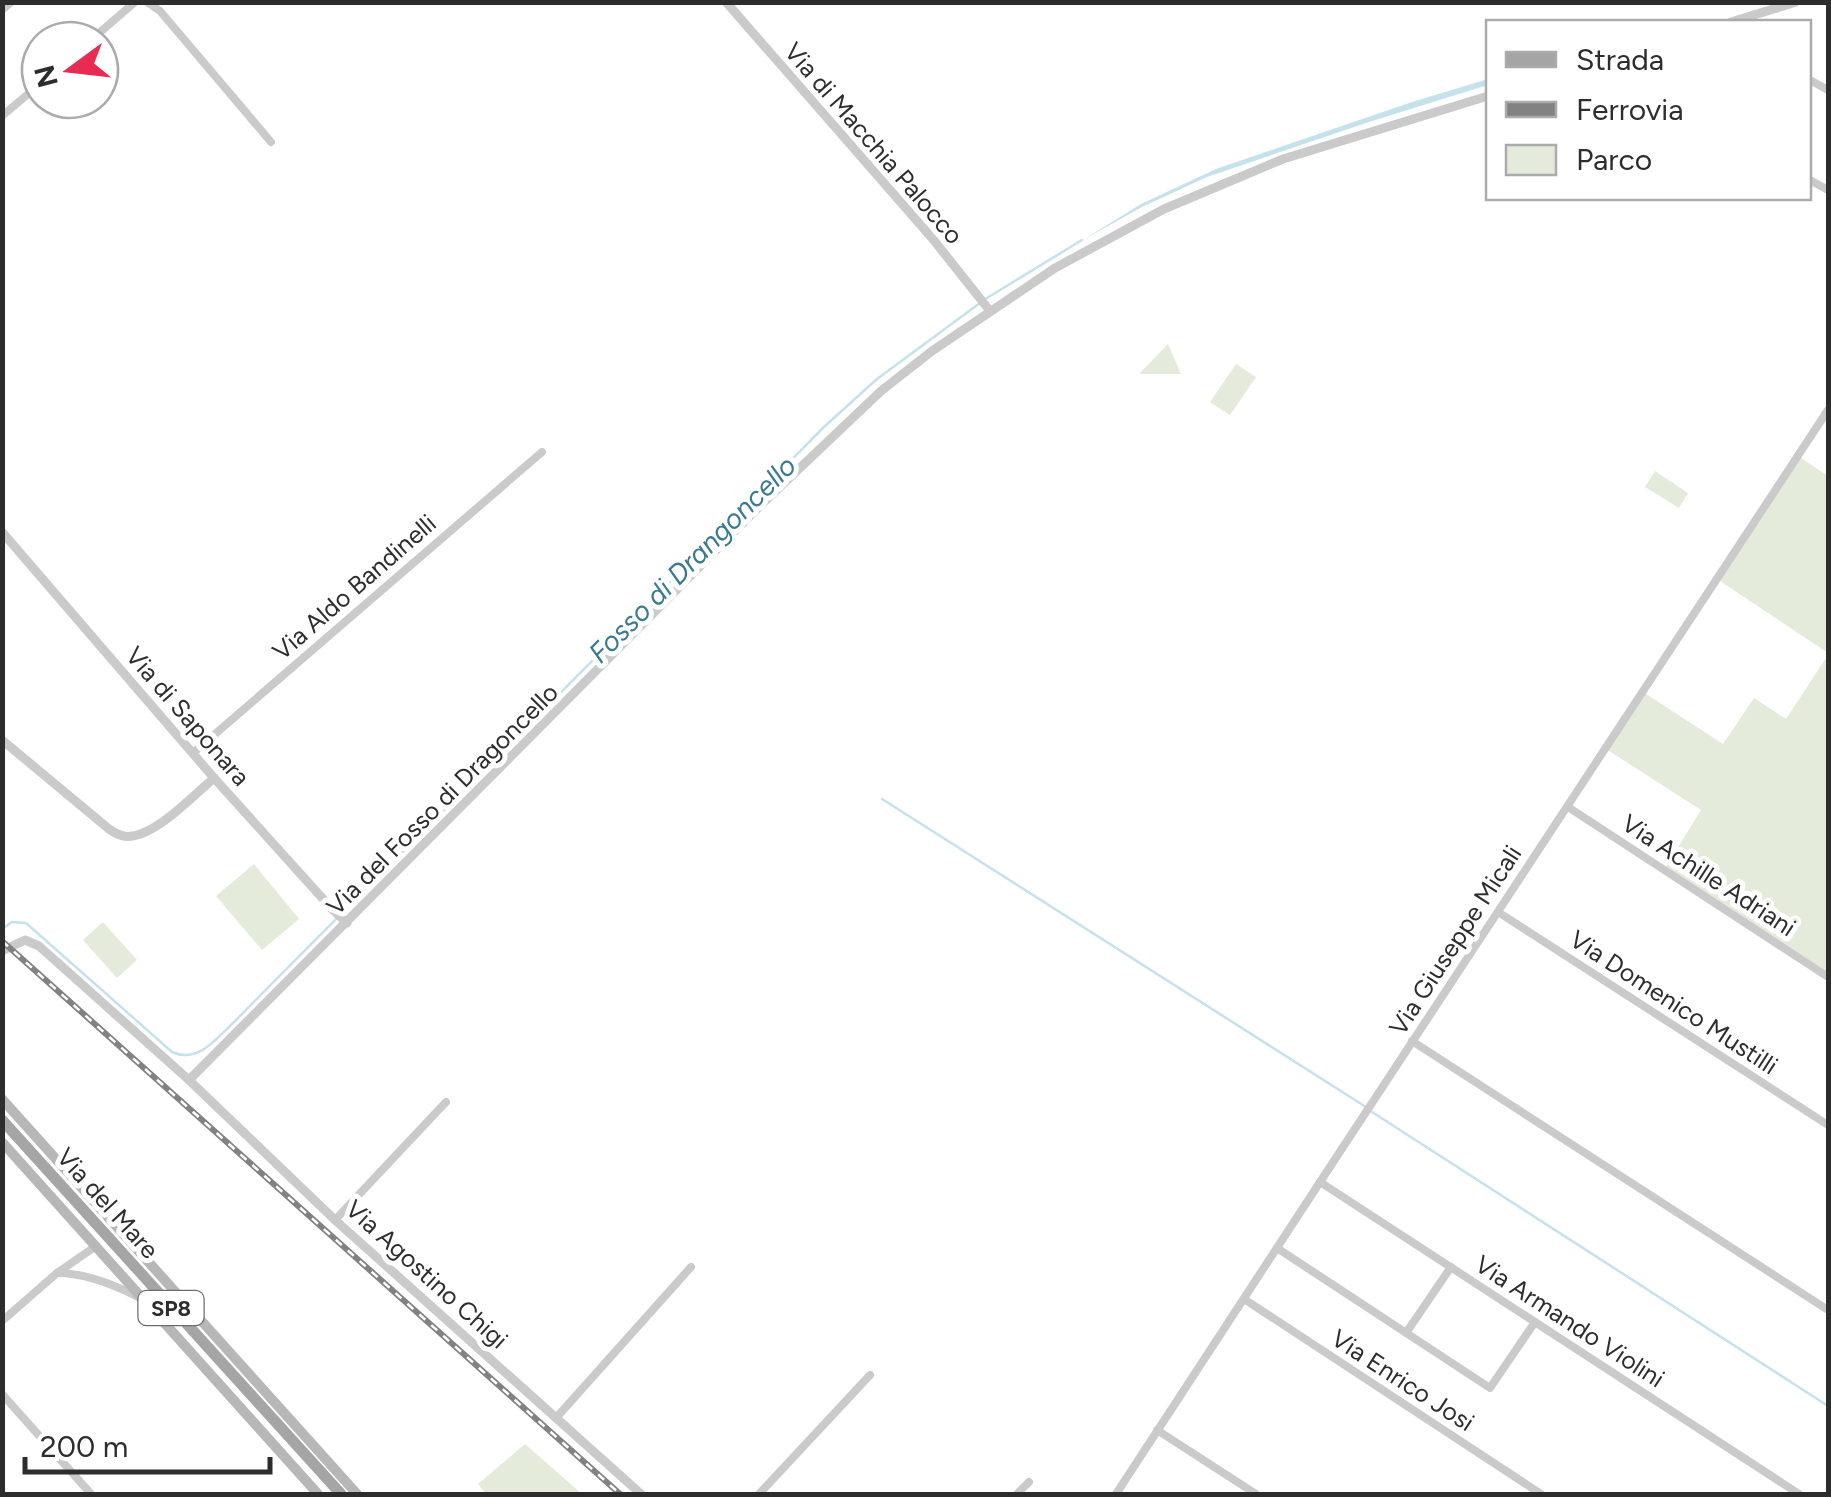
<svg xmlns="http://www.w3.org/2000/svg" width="1831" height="1497" font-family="Figtree,sans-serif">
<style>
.green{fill:#e5ebda}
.water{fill:#c5e2ec}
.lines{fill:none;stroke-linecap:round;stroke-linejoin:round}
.stream{stroke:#c5e2ec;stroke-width:2.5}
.minor{stroke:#cacaca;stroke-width:8}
.tertiary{stroke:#cacaca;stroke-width:9}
.secondary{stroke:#b7b7b7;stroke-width:10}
.primary{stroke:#a5a5a5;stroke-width:11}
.rail-casing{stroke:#828282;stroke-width:6}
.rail{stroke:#fff;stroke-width:2.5;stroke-dasharray:8;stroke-linecap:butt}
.labels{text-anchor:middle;stroke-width:10;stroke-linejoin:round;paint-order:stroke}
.shield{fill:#fff;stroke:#6c6c6c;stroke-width:2.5}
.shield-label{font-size:22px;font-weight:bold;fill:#2d2d2d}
.street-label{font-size:25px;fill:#2d2d2d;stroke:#fff}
.water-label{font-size:28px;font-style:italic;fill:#3a7a90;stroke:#fff}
</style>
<rect width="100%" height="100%" fill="#fff"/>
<!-- green -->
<g class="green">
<path d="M1168,344L1181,374H1140V373Z"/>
<path d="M1236,364L1256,377L1230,415L1210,402Z"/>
<path d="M1798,456L1828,476V653L1717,579Z"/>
<path d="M1655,471L1688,493L1679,508L1645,487Z"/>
<path d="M1828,655V977L1664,870L1701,810L1606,749L1643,692L1723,744L1754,698L1786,719Z"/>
<path d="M254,864L299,919L262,950L216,896Z"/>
<path d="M103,922L137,960L117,978L83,940Z"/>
<path d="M525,1444L582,1494H486L478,1484Z"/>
</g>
<!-- water -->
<path class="water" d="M1488,79V85L1369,122L1207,177L1142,207L1083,240L1141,204L1216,169L1412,102Z"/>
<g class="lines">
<!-- stream -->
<g class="stream">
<path d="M987,298L1082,240"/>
<path d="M882,799L1366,1107"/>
<path d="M2,929L12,922L26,923L172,1052C197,1063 213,1042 230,1026L825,426L877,379L980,303"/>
<path d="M1372,1112L1828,1406"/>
</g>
<!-- minor -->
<g class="minor">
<path d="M147,2L160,11L271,142"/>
<path d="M2,10L11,2"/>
<path d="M91,40L135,2"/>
<path d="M1808,79L1828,90"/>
<path d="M2,116L40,84"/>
<path d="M1808,179L1828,190"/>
<path d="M193,753L542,452"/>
<path d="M1568,807L1828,977"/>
<path d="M1498,912L1828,1125"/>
<path d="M1412,1041L1828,1310"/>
<path d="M1320,1182L1799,1494"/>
<path d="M335,1220L446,1102"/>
<path d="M1277,1248L1490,1388L1535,1322"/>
<path d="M57,1273C85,1273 113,1284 138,1297"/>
<path d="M1244,1299L1541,1494"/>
<path d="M2,1321L57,1273L96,1246"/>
<path d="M1406,1333L1451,1267"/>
<path d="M2,1394L91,1494"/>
<path d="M556,1418L691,1267"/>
<path d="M1157,1430L1256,1494"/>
<path d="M759,1494L870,1375"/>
<path d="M1017,1494L1029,1482"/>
<path d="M1116,1494L1320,1182L1828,410"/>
</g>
<!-- tertiary -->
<g class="tertiary">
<path d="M726,2L932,238L990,311"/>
<path d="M1731,22L1796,2"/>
<path d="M2,532L214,778L333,910L347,923"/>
<path d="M2,740L109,829C116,834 123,838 132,836C158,833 194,795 214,778"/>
<path d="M2,951L25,940L39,946L189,1080L335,1220L641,1494"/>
<path d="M189,1080L762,504L881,391L932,351L1055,268L1164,209L1283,159L1488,96"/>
</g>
<!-- secondary -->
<g class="secondary">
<path d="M2,1099L357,1494"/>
<path d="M2,1142L318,1494"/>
</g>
<!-- primary -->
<path class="primary" d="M2,1120L341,1494"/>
<defs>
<path id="rail" d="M2,941L620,1494"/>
</defs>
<!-- rail casing -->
<use href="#rail" class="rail-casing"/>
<!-- rail -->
<use href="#rail" class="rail"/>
</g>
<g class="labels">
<!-- shield labels -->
<rect class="shield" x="138.5" y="1291" width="65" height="34" rx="8"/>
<g class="shield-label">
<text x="171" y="1316">SP8</text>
</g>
<!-- street labels -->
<g class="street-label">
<text transform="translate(874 143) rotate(49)" y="9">Via di Macchia Palocco</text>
<text transform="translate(354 587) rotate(-41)" y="9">Via Aldo Bandinelli</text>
<text transform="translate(188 716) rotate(49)" y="9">Via di Saponara</text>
<text transform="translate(442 799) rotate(-45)" y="9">Via del Fosso di Dragoncello</text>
<text transform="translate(1709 875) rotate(33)" y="9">Via Achille Adriani</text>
<text transform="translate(1455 940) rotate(-57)" y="9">Via Giuseppe Micali</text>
<text transform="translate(1674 1002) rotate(33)" y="9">Via Domenico Mustilli</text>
<text transform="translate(108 1203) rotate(48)" y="9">Via del Mare</text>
<text transform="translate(427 1274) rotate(42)" y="9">Via Agostino Chigi</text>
<text transform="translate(1570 1321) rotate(33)" y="9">Via Armando Violini</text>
<text transform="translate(1403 1380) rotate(33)" y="9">Via Enrico Josi</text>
</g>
<!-- water labels -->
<g class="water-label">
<text transform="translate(692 559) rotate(-45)" y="10">Fosso di Drangoncello</text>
</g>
</g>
<!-- border -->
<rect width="1831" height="1497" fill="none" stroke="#2d2d2d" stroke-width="10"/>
<!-- legend -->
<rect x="1486" y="20" width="325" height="180" fill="#ffffff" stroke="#ababab" stroke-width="2.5"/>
<rect x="1506" y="52" width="50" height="15" fill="#a5a5a5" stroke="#ababab" stroke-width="2.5"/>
<text x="1576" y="70" font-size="30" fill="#2d2d2d">Strada</text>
<rect x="1506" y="102" width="50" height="15" fill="#828282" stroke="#ababab" stroke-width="2.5"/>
<text x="1576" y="120" font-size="30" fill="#2d2d2d">Ferrovia</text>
<rect x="1506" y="145" width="50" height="30" fill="#e5ebda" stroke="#ababab" stroke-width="2.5"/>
<text x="1576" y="170" font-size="30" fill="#2d2d2d">Parco</text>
<!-- north arrow -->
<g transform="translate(70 70) rotate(255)"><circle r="48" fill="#ffffff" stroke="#ababab" stroke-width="2.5"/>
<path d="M0-8L18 38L0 25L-18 38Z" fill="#e92a52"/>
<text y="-15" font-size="28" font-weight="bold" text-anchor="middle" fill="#2d2d2d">N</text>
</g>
<!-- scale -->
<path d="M25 1457v15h245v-15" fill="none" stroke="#2d2d2d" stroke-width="5"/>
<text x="40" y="1457" font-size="30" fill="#2d2d2d" stroke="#ffffff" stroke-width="8" paint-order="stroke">200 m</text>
</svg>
